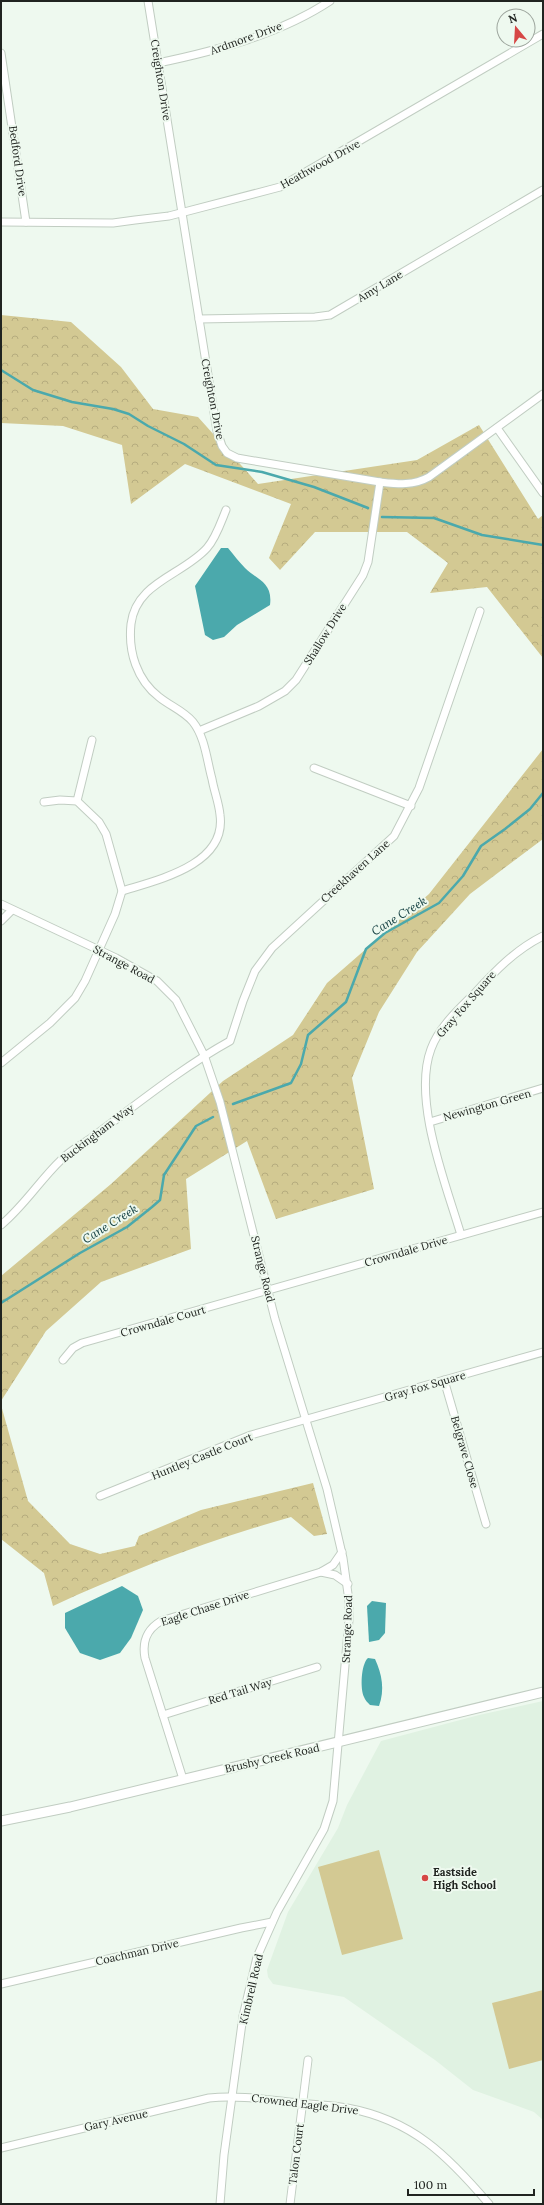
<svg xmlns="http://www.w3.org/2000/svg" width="544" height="2205" font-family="Lora,serif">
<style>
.built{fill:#e0f2e2}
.forest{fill:url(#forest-crowns)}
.park{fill:#d3c993}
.water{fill:#4ba9ac}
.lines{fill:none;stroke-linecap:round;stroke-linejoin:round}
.stream{stroke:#4ba9ac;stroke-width:2.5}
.minor-casing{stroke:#c1cdc2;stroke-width:9}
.tertiary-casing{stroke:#c1cdc2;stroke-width:11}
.minor{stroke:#fff;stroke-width:7}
.tertiary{stroke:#fff;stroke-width:9}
.poi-dot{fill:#d64745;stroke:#eef9ef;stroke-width:1.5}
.labels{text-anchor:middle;stroke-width:4;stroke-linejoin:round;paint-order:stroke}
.street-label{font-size:11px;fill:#202420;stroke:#eef9ef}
.poi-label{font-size:11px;font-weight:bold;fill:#202420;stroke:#eef9ef;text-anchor:start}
.water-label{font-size:12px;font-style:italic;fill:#113d3f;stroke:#eef9ef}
</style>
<defs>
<pattern id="forest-crowns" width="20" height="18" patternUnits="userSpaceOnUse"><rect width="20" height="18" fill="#d3c993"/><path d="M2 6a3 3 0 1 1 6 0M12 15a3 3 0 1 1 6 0" fill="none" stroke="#b5ac7e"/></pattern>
</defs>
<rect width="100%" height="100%" fill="#eef9ef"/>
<!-- built -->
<path class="built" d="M543,1701V2120L534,2112L473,2090L435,2060L344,1997L273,1984L268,1977L267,1970L288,1912L338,1828L347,1805L381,1741L479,1715Z"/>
<!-- forest -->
<g class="forest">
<path d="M1,315L71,322L121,367L153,409L198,417L258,484L417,460L479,425L538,519L543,515V658L487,587L430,593L448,563L407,532H315L280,570L269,558L291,504L185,464L131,504L122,445L63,426L1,423Z"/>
<path d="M543,749V839L470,894L417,952L379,1012L352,1078L374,1189L276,1219L247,1141L186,1179L191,1249L101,1282L46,1331L1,1401V1276L111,1184L223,1081L293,1035L327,983L429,894Z"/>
<path d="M1,1405L28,1501L70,1544L100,1554L135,1546L139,1536L201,1510L313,1483L327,1534L314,1536L291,1517C209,1540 131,1570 53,1606L44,1573L1,1539Z"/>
</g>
<!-- park -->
<g class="park">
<path d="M379,1850L403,1939L342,1955L318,1867Z"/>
<path d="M543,1990V2060L509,2069L492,2003Z"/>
</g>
<!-- water -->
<g class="water">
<path d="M221,548H228C234,555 239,562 245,568C257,580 273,582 270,605L237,625L224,637L213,640L205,635L195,586Z"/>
<path d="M122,1586L138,1596L143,1610L131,1638L120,1653L100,1660L80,1653L65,1628V1613Z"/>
<path d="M372,1601L386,1603L385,1633L379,1640L369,1642L367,1606Z"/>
<path d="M368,1658L375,1659C382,1674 385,1690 379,1706L370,1705C368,1703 365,1700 364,1697C360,1689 361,1664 368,1658Z"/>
</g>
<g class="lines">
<!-- stream -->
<g class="stream">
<path d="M1,370L33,390L72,402L113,409L129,414L148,426L184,444L216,465L262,472L314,487L368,508"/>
<path d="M382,517L434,518L482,535L543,545"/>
<path d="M233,1104L291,1083L301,1064L308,1035L346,1002L366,949L385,933L439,903L463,876L481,846L505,829L530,809L543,793"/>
<path d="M1,1303L80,1253L127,1227L152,1207L160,1200L164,1175L196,1126L213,1117"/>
</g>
<defs>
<g id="minor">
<path d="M148,1L217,431L222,446L227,453L237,458L380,482C398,484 413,486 429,477L543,394"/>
<path d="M1,53L26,222"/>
<path d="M158,63C216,51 280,34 330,1"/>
<path d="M1,222L113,223L135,220L169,216L280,187L543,34"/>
<path d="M199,319L315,317L330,315L543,190"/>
<path d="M497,428L543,493"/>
<path d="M199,731L259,706L285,691L296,680L363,575L368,562L380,482"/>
<path d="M314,768L411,806"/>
<path d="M77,801L92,740"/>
<path d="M122,891C157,880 227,865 220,815C219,803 214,791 212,779C207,761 205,737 193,722C184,711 170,706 159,697C137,680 128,652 131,624C136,582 183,575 207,548C216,538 221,522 226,510"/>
<path d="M1,904L116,958L157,981L176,1000L204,1055L220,1102L275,1319L327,1489L343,1558L349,1601V1620L333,1801L324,1829L277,1912L257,1957L243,2016L224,2155L220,2204"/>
<path d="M1,921L12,910"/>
<path d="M1,1063L50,1023L75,998L85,981L115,914L122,891L106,834L99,822L77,801L60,800L44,802"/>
<path d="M430,1122L543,1088"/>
<path d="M1,1225C24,1206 40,1180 61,1160C71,1149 86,1143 98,1133C141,1101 183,1067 230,1041L243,1001L255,971L272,948L394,836L419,788L480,611"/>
<path d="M461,1235C446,1184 412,1100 431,1049C439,1027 458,1010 474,994C495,971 515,950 543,936"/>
<path d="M63,1360L73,1348L82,1343L543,1212"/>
<path d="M444,1380L486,1524"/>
<path d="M100,1496L251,1435L543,1352"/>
<path d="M321,1572L335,1575L348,1584"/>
<path d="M163,1715L317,1667"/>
<path d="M183,1779L145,1658C142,1642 146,1630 161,1621L321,1572L333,1565L342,1552"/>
<path d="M1,1984L241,1928L272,1922"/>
<path d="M1,2148L209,2098C239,2095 269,2100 299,2103C315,2105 332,2105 347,2108C413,2120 448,2156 489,2204"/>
<path d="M290,2204L308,2060"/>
</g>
<path id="tertiary" d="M1,1821L70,1807L543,1692"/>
</defs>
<!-- minor casing -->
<use href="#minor" class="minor-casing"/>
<!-- tertiary casing -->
<use href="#tertiary" class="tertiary-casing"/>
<!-- minor -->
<use href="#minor" class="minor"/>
<!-- tertiary -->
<use href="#tertiary" class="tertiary"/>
</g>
<!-- markers -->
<circle class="poi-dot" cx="425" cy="1878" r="4"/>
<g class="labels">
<!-- street labels -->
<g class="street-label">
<text transform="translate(246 38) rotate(-20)" y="4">Ardmore Drive</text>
<text transform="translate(161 80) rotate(81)" y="4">Creighton Drive</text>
<text transform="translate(18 161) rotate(82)" y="4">Bedford Drive</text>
<text transform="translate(320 164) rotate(-29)" y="4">Heathwood Drive</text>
<text transform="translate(380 286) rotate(-31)" y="4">Amy Lane</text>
<text transform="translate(213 399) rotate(79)" y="4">Creighton Drive</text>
<text transform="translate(325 634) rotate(-58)" y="4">Shallow Drive</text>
<text transform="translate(355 871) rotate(-42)" y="4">Creekhaven Lane</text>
<text transform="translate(124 964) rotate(28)" y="4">Strange Road</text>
<text transform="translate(466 1004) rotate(-49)" y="4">Gray Fox Square</text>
<text transform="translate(487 1105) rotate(-16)" y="4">Newington Green</text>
<text transform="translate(97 1133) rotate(-37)" y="4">Buckingham Way</text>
<text transform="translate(406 1251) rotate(-16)" y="4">Crowndale Drive</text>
<text transform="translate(263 1269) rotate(76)" y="4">Strange Road</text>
<text transform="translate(163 1321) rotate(-16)" y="4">Crowndale Court</text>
<text transform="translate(425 1386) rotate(-16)" y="4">Gray Fox Square</text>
<text transform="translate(465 1452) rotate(74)" y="4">Belgrave Close</text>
<text transform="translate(202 1456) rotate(-22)" y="4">Huntley Castle Court</text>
<text transform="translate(205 1608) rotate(-18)" y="4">Eagle Chase Drive</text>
<text transform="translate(347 1629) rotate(-88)" y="4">Strange Road</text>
<text transform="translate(240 1691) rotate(-17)" y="4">Red Tail Way</text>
<text transform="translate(272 1758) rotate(-13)" y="4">Brushy Creek Road</text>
<text transform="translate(137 1952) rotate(-13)" y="4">Coachman Drive</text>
<text transform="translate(251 1989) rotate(-77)" y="4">Kimbrell Road</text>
<text transform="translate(305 2104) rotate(7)" y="4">Crowned Eagle Drive</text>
<text transform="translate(116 2120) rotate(-13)" y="4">Gary Avenue</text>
<text transform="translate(296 2154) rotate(-83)" y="4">Talon Court</text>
</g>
<!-- poi labels -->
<g class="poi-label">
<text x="433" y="1876">Eastside<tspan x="433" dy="13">High School</tspan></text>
</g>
<!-- water labels -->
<g class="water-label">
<text transform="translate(399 916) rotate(-32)" y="4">Cane Creek</text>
<text transform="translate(110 1224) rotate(-32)" y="4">Cane Creek</text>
</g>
</g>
<!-- border -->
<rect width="544" height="2205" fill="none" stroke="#202420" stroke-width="4"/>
<!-- north arrow -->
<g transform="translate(516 28) rotate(342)"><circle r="19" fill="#eef9ef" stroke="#9ca49c"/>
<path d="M0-3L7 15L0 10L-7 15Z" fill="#d64745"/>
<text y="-6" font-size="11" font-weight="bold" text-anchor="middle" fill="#202420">N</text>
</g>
<!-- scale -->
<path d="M408 2189v6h126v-6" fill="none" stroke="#202420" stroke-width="2"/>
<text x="414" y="2189" font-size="12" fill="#202420" stroke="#eef9ef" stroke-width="3" paint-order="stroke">100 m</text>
</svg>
